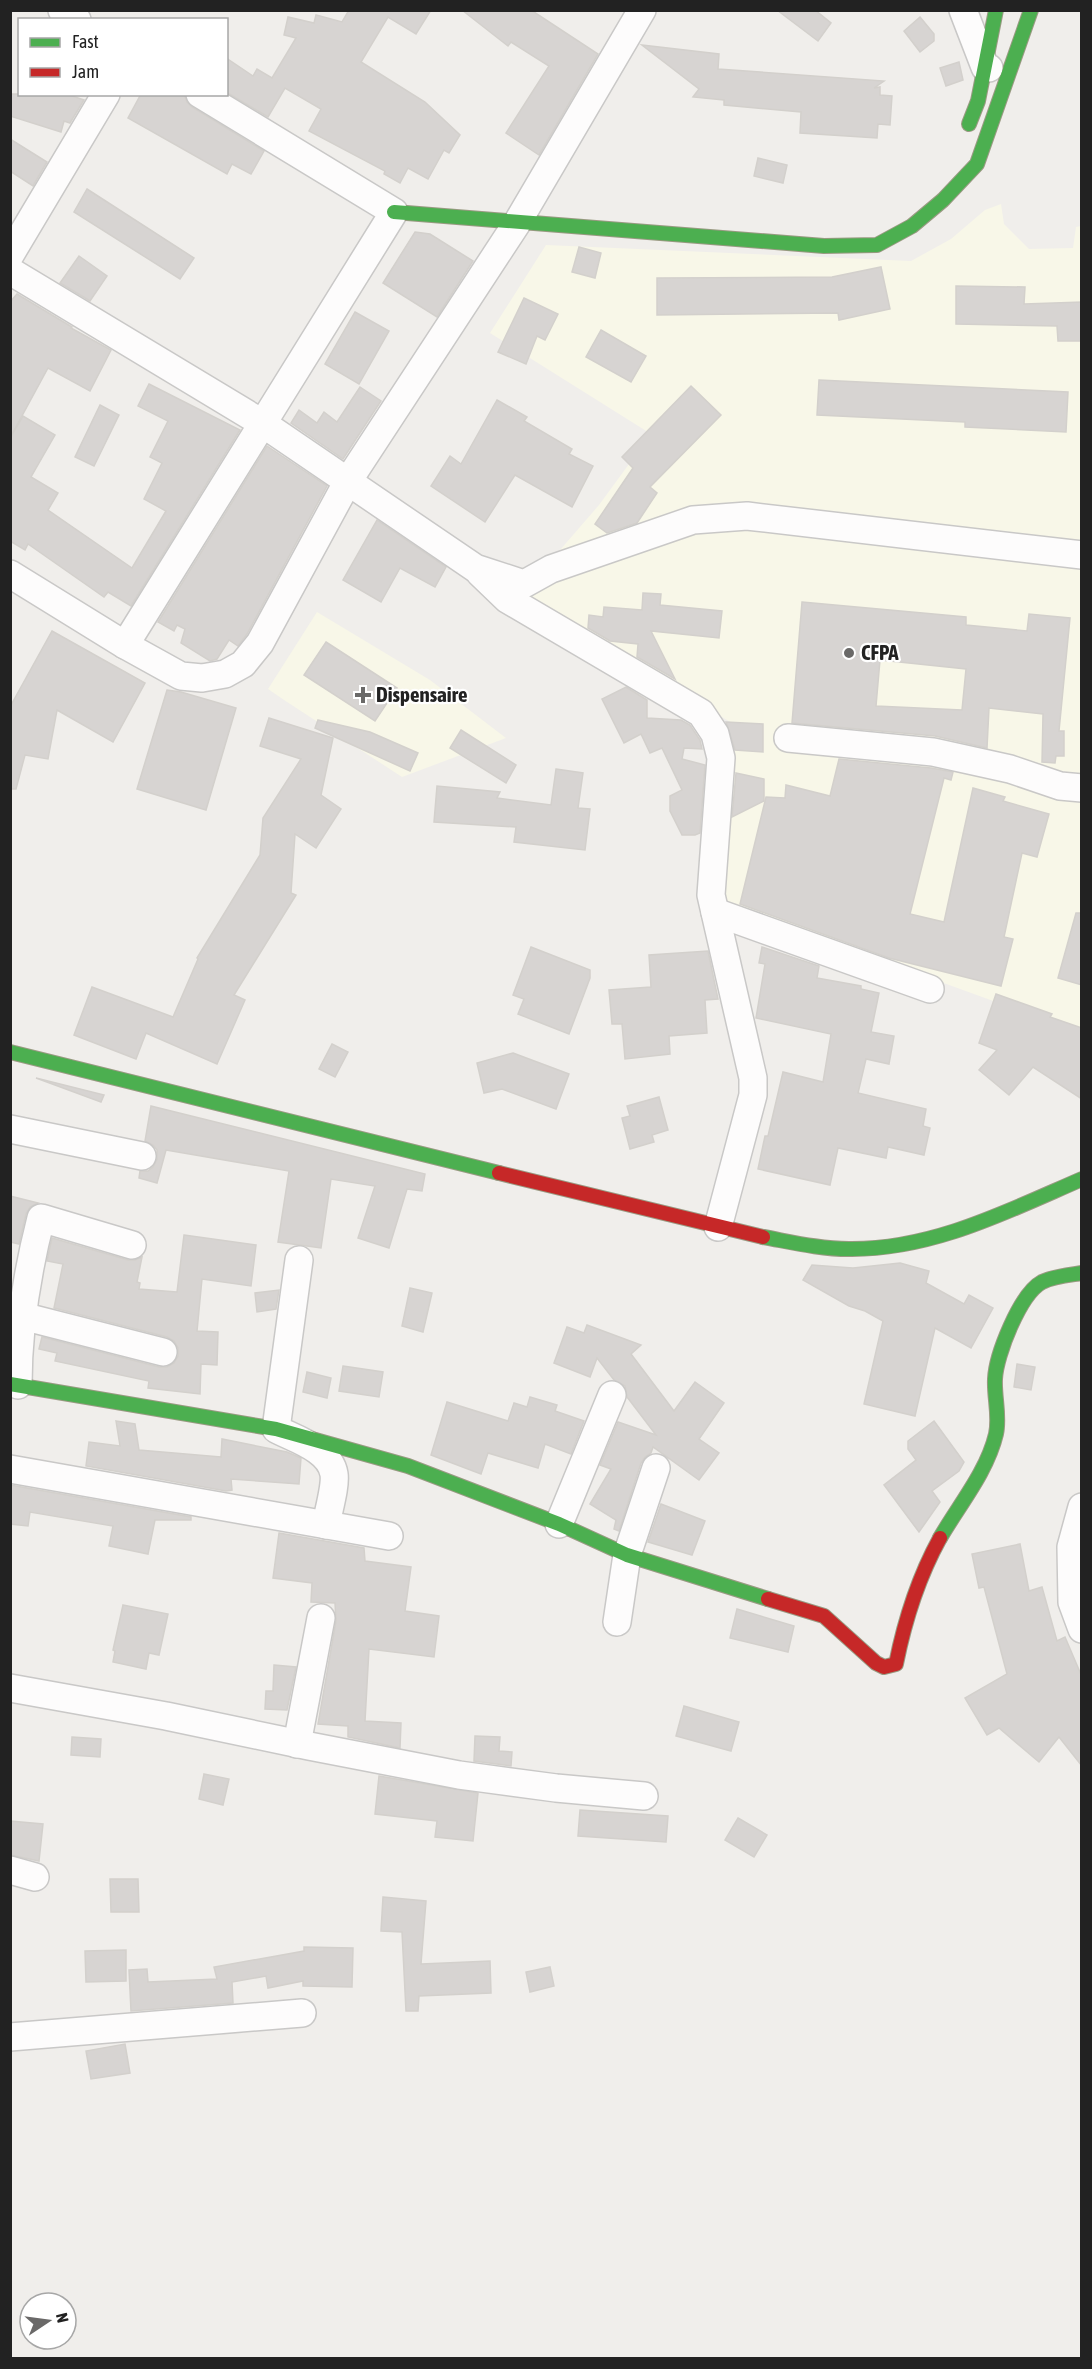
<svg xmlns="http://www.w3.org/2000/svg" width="1092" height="2369" font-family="'Asap Condensed',sans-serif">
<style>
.education{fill:#f8f7e8}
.building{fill:#d7d4d2;stroke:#d3d0cc;stroke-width:1.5;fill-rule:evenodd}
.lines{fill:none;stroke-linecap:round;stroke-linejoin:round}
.street-casing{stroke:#c9c8c7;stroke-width:30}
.fast-casing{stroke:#999a82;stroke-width:16}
.jam-casing{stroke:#999a82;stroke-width:16}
.street{stroke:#fdfcfc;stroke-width:27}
.fast{stroke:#4caf50;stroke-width:14}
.jam{stroke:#c62828;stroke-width:14}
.poi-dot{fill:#6a6968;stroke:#fff;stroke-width:2}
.labels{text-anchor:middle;stroke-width:4.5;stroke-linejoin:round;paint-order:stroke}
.poi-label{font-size:21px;font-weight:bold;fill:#222;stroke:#fff;text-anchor:start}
</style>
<rect width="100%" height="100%" fill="#f0eeeb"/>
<!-- education -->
<g class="education">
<path d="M1001,204L1004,224L1029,249L1073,248L1076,227L1081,226V1033L721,902L737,726L495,581L509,572L554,557L599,505L651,434L490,333L546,245L911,261L951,239L985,210Z"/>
<path d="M317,612L430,680L506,738L402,777L284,700L268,689Z"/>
</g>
<!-- building -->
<g class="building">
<path d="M349,10H431L416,34L388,17L361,62L425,102L460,135L449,153L444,150L428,179L408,168L400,183L384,174L385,171L309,131L321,109L285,88L268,117L226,92V58L253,76L257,69L272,78L296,38L284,35L288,17L314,23L316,15L342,22Z"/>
<path d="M462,10H531L598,54L539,155L506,133L549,66L511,42L508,46Z"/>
<path d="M777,10H815L831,23L818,41Z"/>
<path d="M920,17L934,34V41L920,52L904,31Z"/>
<path d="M642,45L719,54L718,69L884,81L874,88L880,87V95L892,96L890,125L878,124L877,138L800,133L801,112L724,105V100L693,97L699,89Z"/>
<path d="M959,62L963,80L946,86L940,68Z"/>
<path d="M10,94H66L84,100L70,123L64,121L61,132L10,116Z"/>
<path d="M141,94H184L187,102L192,107L264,151L251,174L232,164L227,174L128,118Z"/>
<path d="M10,139L47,162L33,186L10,171Z"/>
<path d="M758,158L787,165L783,183L754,176Z"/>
<path d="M87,189L194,258L180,279L74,212Z"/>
<path d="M415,232L430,234L473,261L437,317L383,283Z"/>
<path d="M579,247L601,253L595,278L572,272Z"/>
<path d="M79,256L107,276L90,301L60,283Z"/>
<path d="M881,267L890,309L839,320L838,313L657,315V278L832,277Z"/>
<path d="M956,286L1025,287L1024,304L1082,302V341H1058L1057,326L956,324Z"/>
<path d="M17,294L72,327L71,328L111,350L90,391L48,368L10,438V302Z"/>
<path d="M524,298L558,314L545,340L537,336L526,364L498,352Z"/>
<path d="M355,312L389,331L359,384L325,364Z"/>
<path d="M601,330L646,356L631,382L586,357Z"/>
<path d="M819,380L1068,392L1066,432L965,427V422L817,415Z"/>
<path d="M149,384L240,430L131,606L108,592L104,597L28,544L25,550L10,541V438L23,416L55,435L31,477L58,493L48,510L132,568L166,511L144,499L162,463L150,457L168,421L138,406Z"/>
<path d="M691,386L721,415L650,487L657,493L637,523L607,533L595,524L633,468L622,457Z"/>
<path d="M360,387L381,401L343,459L291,423L299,410L317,423L324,412L337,422Z"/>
<path d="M497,400L527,417L524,421L572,449L569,454L593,466L572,507L515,475L485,522L431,486L450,456L461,464Z"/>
<path d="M100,405L119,415L94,466L75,457Z"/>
<path d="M267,446L327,486L247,634L238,646L229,640L217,659L210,661L181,643L185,629L177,625L174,631L158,622Z"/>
<path d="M377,520L446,567L435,587L400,568L381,602L343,580Z"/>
<path d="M643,593L661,594L660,605L722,611L719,638L651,631L675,679L637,657L638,644L610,641L588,628L589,615L603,617L604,607L642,610Z"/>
<path d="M802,602L966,617V625L1027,631L1029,614L1070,618L1059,731H1064V756H1056L1055,763L1042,762L1043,714L989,708L987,748L935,736L792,723ZM880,660L966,669L962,710L876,706Z"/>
<path d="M52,631L145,683L113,742L57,710L48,759L25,755L16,789H10V707Z"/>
<path d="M326,642L397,688L375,721L304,675Z"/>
<path d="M626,687L647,700V718L681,720L690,725L700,740L702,749L684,748L682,759L705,765L700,833L695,835H682L670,811V796L682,790L662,748L650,753L641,734L624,743L602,699Z"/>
<path d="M167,690L181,692L236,708L206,810L137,789Z"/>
<path d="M269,718L333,738L321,795L341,809L316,848L295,834L291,893L296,895L234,995L245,1000L217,1064L146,1033L136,1059L74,1035L92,987L173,1017L198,959L197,958L260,855L263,818L301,759L260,746Z"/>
<path d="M318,720L370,732L418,753L410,771L315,728Z"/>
<path d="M726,722L763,724V752L735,750Z"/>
<path d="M461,730L516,765L506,783L450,748Z"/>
<path d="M839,759L931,768L953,772L951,780L944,778L910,914L944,922L973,788L1005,797L1003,801L1049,814L1037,857L1022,853L1004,937L1013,939L1001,986L889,958L740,904L766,797L785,798L786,785L830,796Z"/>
<path d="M556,769L583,773L578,808L590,809L585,850L514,842L516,827L434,822L437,786L500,792L497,798L551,805Z"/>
<path d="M736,773L764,779V801L732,817Z"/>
<path d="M1076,913H1082V985L1058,978Z"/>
<path d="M531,947L590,970V978L569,1034L518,1014L524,999L513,995Z"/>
<path d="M762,947L819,966L817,978L861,986V989L879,993L871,1032L894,1036L889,1064L866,1059L858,1093L926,1109L923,1126L930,1128L924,1155L888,1147L886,1158L838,1148L830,1185L758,1169L765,1136H768L783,1072L823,1082L831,1034L756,1018L765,964L759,963Z"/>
<path d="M708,951L718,999L705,1000L707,1033L669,1036L670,1054L625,1059L622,1024H612L609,990L651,987L649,955Z"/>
<path d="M996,994L1052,1014L1050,1017L1082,1028V1099L1033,1067L1009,1095L979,1070L997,1050L979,1043Z"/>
<path d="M332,1044L348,1052L335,1077L319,1069Z"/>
<path d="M513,1053L569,1074L556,1109L502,1089L484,1093L477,1063Z"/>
<path d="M36,1078L104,1095L101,1102Z"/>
<path d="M659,1097L668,1130L652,1135L654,1142L630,1149L622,1118L630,1116L627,1106Z"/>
<path d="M151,1106L425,1174L422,1191L407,1189L389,1248L358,1238L375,1186L331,1179L321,1248L278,1242L289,1171L166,1150L157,1183L139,1178L140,1171H148L153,1167L157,1159V1150L153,1145L145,1141Z"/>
<path d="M10,1196L38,1203L30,1207L26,1214L19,1244L10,1242Z"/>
<path d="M184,1235L256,1245L251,1286L202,1279L197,1331L218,1332L217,1365L201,1364L200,1394L148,1388L149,1381L55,1361L57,1353L39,1349L42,1337L159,1367H167L174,1363L178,1356V1348L174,1341L167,1337L54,1308L63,1264L47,1261L52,1238L128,1260H135L142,1257L137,1282L140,1283L139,1289L177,1292Z"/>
<path d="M900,1263L929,1271L926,1283L964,1304L969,1295L993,1308L971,1348L935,1328L915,1416L864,1404L883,1321L865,1311L849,1306L803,1280L812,1265L853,1268Z"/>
<path d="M410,1288L432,1293L423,1332L402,1326Z"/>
<path d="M279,1290L276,1309L257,1312L255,1293Z"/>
<path d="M587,1325L641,1345L631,1354L674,1411L695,1382L724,1403L699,1439L719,1453L699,1480L653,1447L651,1453L645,1457L641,1463L619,1531L614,1529L616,1520L590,1504L611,1469L600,1465L618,1422L656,1435L627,1397L625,1386L614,1380L597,1358L590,1377L554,1363L567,1327L584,1333Z"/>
<path d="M1017,1364L1035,1367L1031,1390L1014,1387Z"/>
<path d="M343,1366L383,1372L379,1397L339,1391Z"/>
<path d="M307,1372L331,1378L327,1398L303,1392Z"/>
<path d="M530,1397L557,1405L555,1411L584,1421L571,1454L545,1444L538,1468L488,1453L481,1474L431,1455L447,1402L508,1421L514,1403L527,1407Z"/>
<path d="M116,1421L135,1424L139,1450L221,1457L222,1439L287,1452L301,1458L299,1484L231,1479L232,1490L226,1491L86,1466L89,1442L120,1446Z"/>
<path d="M934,1421L964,1462L959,1471L932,1491L940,1502L919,1532L884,1485L916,1460L908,1449V1441Z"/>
<path d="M10,1485L191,1517V1520H155L148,1554L109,1546L113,1526L30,1512L28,1526L10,1524Z"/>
<path d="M661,1504L705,1521L692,1555L648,1542Z"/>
<path d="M279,1533L364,1548L365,1561L411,1567L405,1611L439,1616L434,1657L369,1649L365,1721L401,1723L400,1748L348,1737V1726L318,1724L336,1621L335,1603L311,1602L312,1583L273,1578Z"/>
<path d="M1020,1544L1029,1591L1042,1587L1057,1641L1065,1637L1082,1677V1766L1059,1737L1039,1762L999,1728L987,1735L965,1698L1007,1674L984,1587L979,1588L972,1554Z"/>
<path d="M123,1605L168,1614L159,1655L149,1653L146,1669L113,1662L115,1651L113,1650Z"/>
<path d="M737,1609L794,1626L788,1652L730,1638Z"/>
<path d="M274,1665L296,1667L287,1710L265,1709L266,1691H273Z"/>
<path d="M684,1706L739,1722L731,1751L676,1736Z"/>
<path d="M475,1736L500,1737L499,1751L512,1752L511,1766L474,1761Z"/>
<path d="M72,1737L101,1739L100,1757L71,1755Z"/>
<path d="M204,1774L229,1779L223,1805L199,1799Z"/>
<path d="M379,1776L478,1793L473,1841L435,1837L437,1821L375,1814Z"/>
<path d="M580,1810L668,1816L666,1842L578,1836Z"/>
<path d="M738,1818L767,1835L754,1857L725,1840Z"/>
<path d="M10,1821L43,1824L39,1861L10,1855Z"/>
<path d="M110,1879H138L139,1912H111Z"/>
<path d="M383,1897L426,1901L421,1964L490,1961L491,1993L419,1996L418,2011H406L402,1932L381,1931Z"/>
<path d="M304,1947L353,1948L352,1987L303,1986V1981L268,1988L266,1976L232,1982L233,2003L131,2011L129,1970L147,1969L148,1982L217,1979L214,1967L304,1951Z"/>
<path d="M126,1950V1981L86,1982L85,1951Z"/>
<path d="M550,1967L554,1986L530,1992L526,1972Z"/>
<path d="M125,2044L130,2073L91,2079L86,2051Z"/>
</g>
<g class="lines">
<defs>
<g id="street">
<path d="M62,10L77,20"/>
<path d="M963,10L985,67L989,68"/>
<path d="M10,255L106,94"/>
<path d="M10,271L262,423L475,568L524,584L551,569L693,520L747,516L1082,555"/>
<path d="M480,573L507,599L701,713L715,734L721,758L711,895L753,1078V1095L718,1227"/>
<path d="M10,574L125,645L181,676L202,678L225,674L243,664L260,643L348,481L517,223L642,10"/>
<path d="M125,645L394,212L200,94"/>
<path d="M788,738L933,752L1010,769L1060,786L1082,788"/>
<path d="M715,912L930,989"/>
<path d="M10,1129L142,1156"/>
<path d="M299,1260L276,1429C295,1439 330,1449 334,1474C336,1486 328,1512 326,1525"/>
<path d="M22,1316L163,1352"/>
<path d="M18,1385C18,1328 27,1273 41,1218L132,1245"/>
<path d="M10,1469L389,1536"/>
<path d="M1082,1507L1071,1547L1072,1602L1082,1629"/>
<path d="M559,1524L612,1395"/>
<path d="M617,1622L627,1555L656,1468"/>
<path d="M10,1688L166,1716L309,1746L459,1775L556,1788L644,1796"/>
<path d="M297,1744L321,1618"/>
<path d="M10,1870L35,1877"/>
<path d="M10,2037L302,2013"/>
</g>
<g id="fast">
<path d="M969,124L978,101L996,10"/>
<path d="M394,212L824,246L877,245L912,226L943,200L977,164L1031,10"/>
<path d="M10,1052L499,1173"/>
<path d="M763,1237C791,1242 820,1249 849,1249C932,1250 1008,1211 1082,1179"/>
<path d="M10,1384L276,1429L408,1466L559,1524L627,1555L768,1599"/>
<path d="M940,1538C959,1505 987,1472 996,1434C1000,1416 994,1397 995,1379C996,1355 1020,1294 1042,1282C1054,1276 1069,1275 1082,1273"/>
</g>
<g id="jam">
<path d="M499,1173L763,1237"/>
<path d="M768,1599L824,1616L876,1663L884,1667L896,1664C905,1619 918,1578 940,1538"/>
</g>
</defs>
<!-- street casing -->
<use href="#street" class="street-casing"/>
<!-- fast casing -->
<use href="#fast" class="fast-casing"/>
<!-- jam casing -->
<use href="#jam" class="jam-casing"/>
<!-- street -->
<use href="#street" class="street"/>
<!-- fast -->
<use href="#fast" class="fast"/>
<!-- jam -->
<use href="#jam" class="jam"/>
</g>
<!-- markers -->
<g class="poi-dot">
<circle cx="849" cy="653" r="6"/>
<path d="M360 686h6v6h6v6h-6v6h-6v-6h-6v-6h6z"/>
</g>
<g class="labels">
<!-- poi labels -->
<g class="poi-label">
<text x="861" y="660">CFPA</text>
<text x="376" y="702">Dispensaire</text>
</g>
</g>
<!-- border -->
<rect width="1092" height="2369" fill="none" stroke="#222222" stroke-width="24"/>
<!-- legend -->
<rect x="18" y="18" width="210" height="78" fill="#ffffff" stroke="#a7a7a7" stroke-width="1.5"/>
<rect x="30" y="38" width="30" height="9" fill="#4caf50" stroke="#a7a7a7" stroke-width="1.5"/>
<text x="72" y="48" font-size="18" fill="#222222">Fast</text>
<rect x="30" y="68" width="30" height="9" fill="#c62828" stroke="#a7a7a7" stroke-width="1.5"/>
<text x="72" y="78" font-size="18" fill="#222222">Jam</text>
<!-- north arrow -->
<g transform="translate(48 2321) rotate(77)"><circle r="28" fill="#ffffff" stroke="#a7a7a7" stroke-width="1.5"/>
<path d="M0-4.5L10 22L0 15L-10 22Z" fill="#6a6968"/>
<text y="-9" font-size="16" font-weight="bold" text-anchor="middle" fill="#222222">N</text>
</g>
</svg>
